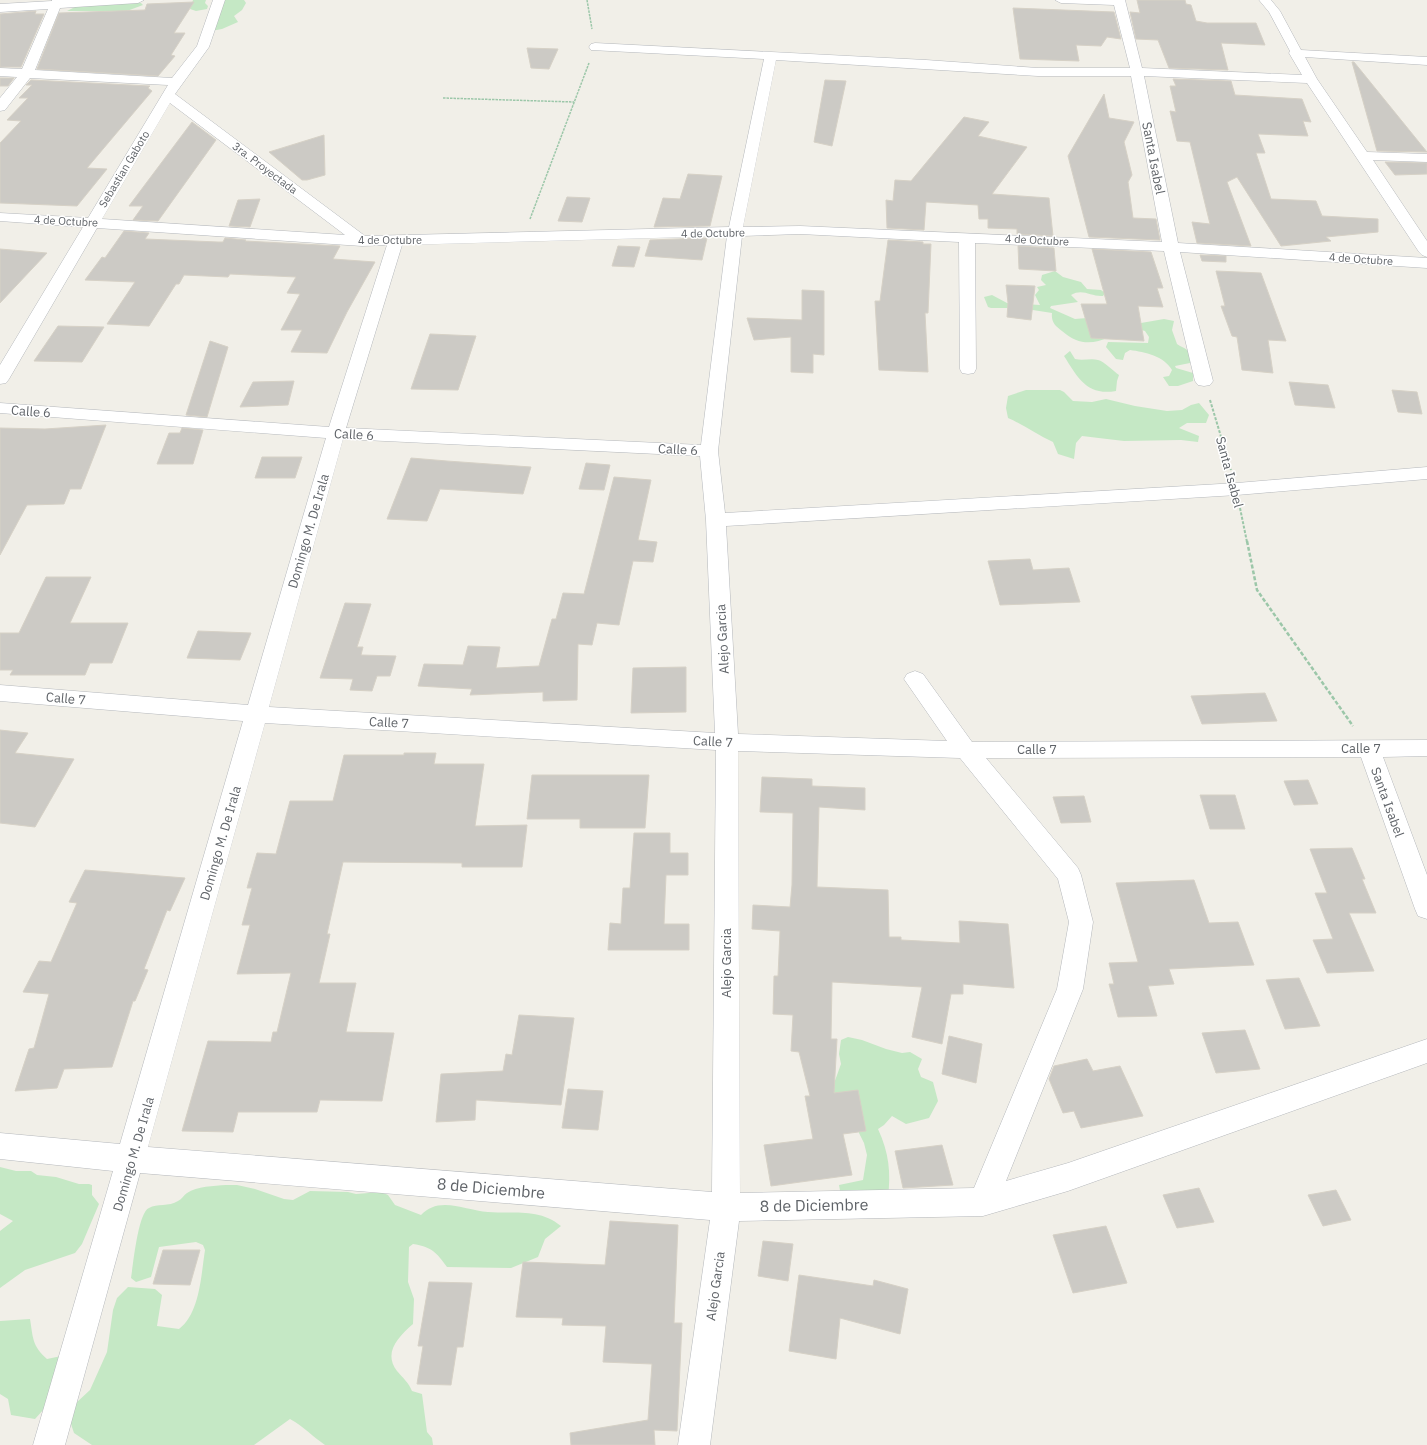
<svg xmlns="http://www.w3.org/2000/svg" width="1427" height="1445" font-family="'IBM Plex Sans',sans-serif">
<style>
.green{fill:#c5e8c5}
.building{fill:#cccac5;stroke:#d6d1c6}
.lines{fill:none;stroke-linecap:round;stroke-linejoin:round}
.minor-casing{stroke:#b5b8bc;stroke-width:1}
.path-far2{stroke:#9cc7a9;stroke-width:1.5;stroke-dasharray:2.5 1;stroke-linecap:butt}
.path-far1{stroke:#9cc7a9;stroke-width:2;stroke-dasharray:3 1.5;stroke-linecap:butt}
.path{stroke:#9cc7a9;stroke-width:2.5;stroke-dasharray:4 2;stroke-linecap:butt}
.minor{fill:#fff;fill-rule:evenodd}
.labels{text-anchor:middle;stroke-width:3;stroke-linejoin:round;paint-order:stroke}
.far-street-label{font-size:11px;fill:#5f6368;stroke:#fff}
.street-label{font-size:13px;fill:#5f6368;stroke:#fff}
.near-street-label{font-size:16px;fill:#5f6368;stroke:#fff}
</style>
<rect width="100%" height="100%" fill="#f1efe8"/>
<!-- green -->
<g class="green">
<path d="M193,0H206L205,3L208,6L207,9L196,11L190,9Z"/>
<path d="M223,0H244L246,3L242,10L234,16L238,22L222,29L211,31Z"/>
<path d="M128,2L141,3L143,5L127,11H67L75,7Z"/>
<path d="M1055,271L1063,277L1081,282L1087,289L1101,290L1105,293L1103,296C1091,297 1083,288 1071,295L1078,302L1051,306L1050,308L1075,319L1087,318L1141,323L1164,319L1174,321L1172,330L1177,344C1184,349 1191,349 1193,359L1190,363L1175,366L1176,368L1193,373V381L1178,386H1169L1163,377L1169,376L1172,370C1164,356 1145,352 1130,350L1125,353L1123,360L1116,359L1106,347L1108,342L1148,343L1149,337L1145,331L1131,327C1106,338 1087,353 1062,331C1055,326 1051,322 1052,313L1020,308H991L988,307L984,297L992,295L1007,303L1040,305L1035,295L1039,290L1037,287L1046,285L1041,280L1042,275Z"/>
<path d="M1070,351L1075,359C1083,361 1091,358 1098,360C1104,361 1113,371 1119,375L1117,381L1116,391C1087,396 1078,378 1064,356Z"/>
<path d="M1026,390H1060L1064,392L1073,401L1092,402L1106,399L1135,406L1167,411L1182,410L1191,405L1199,403L1209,415L1206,423H1187L1179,428L1199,436L1198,442L1181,440L1124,441L1082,436L1076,443L1074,459L1058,454L1053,442C1037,435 1024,425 1008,418L1006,408L1008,396Z"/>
<path d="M848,1037L862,1040L886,1049L902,1053L910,1052L922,1059L918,1069L921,1077L933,1082L938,1101L929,1118L906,1124L892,1116L884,1125L878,1129C889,1153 891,1172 888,1198L841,1196L839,1185L863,1180L867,1155L864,1143L859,1133L856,1100L837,1097L832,1089L841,1064L839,1054L841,1040Z"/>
<path d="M0,1167L16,1171H31L37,1175L56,1177L79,1184H89L92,1185V1195L99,1204L82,1244L75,1253L25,1270L0,1288V1231L13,1221L0,1214Z"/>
<path d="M226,1185H237L255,1189L284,1199L293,1200L310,1191L348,1192L356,1194L381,1192L388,1195L395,1205L421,1215C428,1208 435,1205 445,1205C459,1205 474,1211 488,1212C514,1214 539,1208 561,1226L545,1239L538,1257L511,1268L447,1267C436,1252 432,1247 413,1244L409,1247L408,1282L414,1299L413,1324C398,1337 383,1353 397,1371C403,1378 409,1383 412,1391L422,1394L427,1432L432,1438L433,1445H325C312,1436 303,1426 290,1419L254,1445H92L74,1433L69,1418L76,1403L90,1390L107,1352L113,1310L117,1298L128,1287L155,1289L162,1295L157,1326L179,1329C200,1313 201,1275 205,1250L203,1245L196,1242L159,1247L151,1277L136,1282L131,1278C133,1266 138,1212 149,1208C157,1203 169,1207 178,1201C182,1199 184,1195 187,1193C197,1186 214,1186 226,1185Z"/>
<path d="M30,1319C33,1337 32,1346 47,1359L66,1355L52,1400L35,1419L11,1415L8,1399L0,1394V1321Z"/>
</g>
<!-- building -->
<g class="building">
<path d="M1137,0H1185L1186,4L1191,5L1196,21L1207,23H1256L1265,45L1221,43L1228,70L1169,68L1158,40L1136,39L1130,12L1140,13Z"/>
<path d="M194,2L174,33H185L171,55L175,56L158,76L37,69L59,13L145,10L147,4Z"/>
<path d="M1013,8L1114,12L1121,39L1107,37L1101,46L1076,45L1079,61L1020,59Z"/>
<path d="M36,11L35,14H44L21,67H0V14Z"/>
<path d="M527,48L558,49L549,69L531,68Z"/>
<path d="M1352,62H1354L1427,152L1377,151Z"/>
<path d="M0,78H14L8,86H0Z"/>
<path d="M1173,79L1231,81L1235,95L1302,99L1311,122L1303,121L1308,136L1258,134L1265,153H1256L1271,199L1316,201L1322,216L1378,219V232L1326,237L1331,241L1281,246L1237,177L1227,182L1251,246L1197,243L1192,222L1210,224L1190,142L1177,141L1170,111L1176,112L1170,86H1176Z"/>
<path d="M31,80L150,86L148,88L152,91L87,168L107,169L77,206L0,203V143L21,121L7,120L28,98H19L32,85H26Z"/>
<path d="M825,80L846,81L832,146L814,142Z"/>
<path d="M1104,94L1109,118L1134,122L1124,142L1132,175L1128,182L1133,218L1156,219L1160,240L1089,237L1068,156Z"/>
<path d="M964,117L989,122L978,136L1027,147L992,194L1049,198L1053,236L1017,234V229L988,228V219H979L978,205L926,202L924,230L887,228L886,200L893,201L895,180L911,181Z"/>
<path d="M192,122L216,140L158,221L133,220L143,206H129Z"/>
<path d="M324,135L325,175L307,180H302L269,152Z"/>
<path d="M1385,162L1427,163V174L1395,175Z"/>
<path d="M688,174L722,176L710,226L654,227L663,198L680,199Z"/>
<path d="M567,197L590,198L582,222L558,221Z"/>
<path d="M260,199L250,227L229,226L238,200Z"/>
<path d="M124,231L149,233L145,239L218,242H223L225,238L246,240L245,241L340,246L333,259L375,262L347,312L327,353L291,352L302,330H281L300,294L287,293L296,277L230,274L228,277L184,275L179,284H176L149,326L107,324L135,282L85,280L102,257L105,258Z"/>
<path d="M707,238L702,260L645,256L650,240Z"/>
<path d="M888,240L923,242V244H931L928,313H925L928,372L879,370L875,301H880Z"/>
<path d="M618,246L640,247L634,267L612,266Z"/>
<path d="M1018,246L1054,248L1056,271L1019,269Z"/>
<path d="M0,249L47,253L0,303Z"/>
<path d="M1092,249L1151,252L1163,288H1157L1163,307L1138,306L1144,341L1091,338L1081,304H1107Z"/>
<path d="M1200,255L1226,256V262L1202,261Z"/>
<path d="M1216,271L1261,273L1286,341L1268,340L1273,373L1242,370L1237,337L1232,336L1221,306H1225Z"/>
<path d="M1006,285L1035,286L1031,320L1007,317L1008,303Z"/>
<path d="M802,290L824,291V355L813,354V373L791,372V337L754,340L747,318L802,320Z"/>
<path d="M58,326L104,327L82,362L34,361Z"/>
<path d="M430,334L476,336L458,390L411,389Z"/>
<path d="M210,341L228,347L207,417L186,415Z"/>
<path d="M294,381L288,405L240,407L253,382Z"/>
<path d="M1289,382L1328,385L1335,408L1295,405Z"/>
<path d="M1392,390L1417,392L1422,414L1398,412Z"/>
<path d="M106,425L81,489H70L64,504L27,505L0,555V428L45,429Z"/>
<path d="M182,428L203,430L193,464H157L169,433H180Z"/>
<path d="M262,457H302L295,478H255Z"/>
<path d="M411,458L447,461L531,467L523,494L440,489L427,521L387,519Z"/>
<path d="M586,463L610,465L604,490L579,489Z"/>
<path d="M614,477L651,480L638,540L657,542L653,562L633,561L619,625L597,623L592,645L578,644L577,700L543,701V692L470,695L472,689L418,686L424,664L463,665L468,646L500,647L496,668L539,666L552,619H556L563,593L584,594Z"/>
<path d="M1030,559L1033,570L1069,568L1080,602L1000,605L988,561Z"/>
<path d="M46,577H91L70,623H128L112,663H90L85,675H10L13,670H0V633H19Z"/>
<path d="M345,603L371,604L357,647H363L361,655L396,656L390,676H377L372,691L350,690L353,679L320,678Z"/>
<path d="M198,631L251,633L240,660L187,658Z"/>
<path d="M686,667V712L631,713L633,668Z"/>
<path d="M1265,693L1277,721L1202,724L1191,696Z"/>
<path d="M0,730L28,733L15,753L74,759L35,827L0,823Z"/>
<path d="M404,753H436L434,764H484L475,826L527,825L522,867H462V863L343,862L327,934H330L319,983H356L346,1032L394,1033L382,1101L320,1100L317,1112H238L233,1132L182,1131L208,1041L271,1042L273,1032H277L291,973L237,974L250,925H242L252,888H247L257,853L276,854L290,801H333L344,755H404Z"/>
<path d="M532,775H649L645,828H580V819H527Z"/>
<path d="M762,777L812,779V786L865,788V810L819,807L817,887L888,890L889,937H901V940L960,943L959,921L1008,924L1014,988L963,984V994H951L942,1044L912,1037L922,987L832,982L831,1039H837L834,1093L858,1090L866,1131L843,1134L852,1175L771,1186L764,1145L813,1139L805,1096H810L799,1052L791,1051L793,1015L773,1014L774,976H778L780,931L752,929L753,905L790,907L792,885L793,813L760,812Z"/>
<path d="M1308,780L1318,804L1294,805L1284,781Z"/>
<path d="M1200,795H1235L1245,829H1210Z"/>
<path d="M1084,796L1091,822L1061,823L1053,797Z"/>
<path d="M634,833H670V853H688V875H666L664,924H689V950H608L610,923L621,924L623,888H630Z"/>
<path d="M1352,848L1365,879H1362L1376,913H1349L1374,971L1327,973L1313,940L1333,939L1315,893H1327L1310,849Z"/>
<path d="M85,870L185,878L170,911L167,910L144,969L148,970L135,1001H133L112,1067L64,1069L57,1088L15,1091L29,1049L34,1048L49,994L23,992L39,961L51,962L77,903L69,902Z"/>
<path d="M1194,880L1209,923L1238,922L1254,965L1169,969L1174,984L1148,986L1157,1016L1118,1017L1109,984H1114L1109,963L1138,962L1116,883Z"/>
<path d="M1299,978L1320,1026L1285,1029L1266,980Z"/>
<path d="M519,1015L574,1018L561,1105L476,1100L475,1120L436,1122L441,1074L503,1071L506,1054L512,1055Z"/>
<path d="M1245,1030L1260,1069L1216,1073L1202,1033Z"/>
<path d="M949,1036L982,1044L976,1083L942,1074Z"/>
<path d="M1087,1059L1093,1071L1120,1066L1143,1116L1081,1128L1074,1111L1063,1113L1049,1079L1054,1066Z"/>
<path d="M568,1089L603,1091L598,1130L562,1128Z"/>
<path d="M942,1145L953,1185L903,1188L895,1151Z"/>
<path d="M1199,1188L1214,1222L1177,1228L1163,1195Z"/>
<path d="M1336,1190L1351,1220L1323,1226L1308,1195Z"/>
<path d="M610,1221L678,1225L674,1323H682L677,1431L654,1430L655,1445H571L570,1433L648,1420L652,1364L603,1362L606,1326L562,1325L563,1318L516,1317L523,1262L605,1265Z"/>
<path d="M1106,1226L1127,1283L1073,1293L1053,1235Z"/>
<path d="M763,1241L793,1244L788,1281L758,1276Z"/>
<path d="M163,1250H200L190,1285L153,1284Z"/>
<path d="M799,1275L873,1286L874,1280L908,1289L900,1334L840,1318L836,1359L789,1351Z"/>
<path d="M429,1282L472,1283L463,1347H457L451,1385L417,1384L423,1346H418Z"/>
</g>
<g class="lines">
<defs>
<path id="minor" d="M52,0H144L138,3L60,8L35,70L172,78L197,46L213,0H225L209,47L175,94L365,236L729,227L764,59L591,50L589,47L591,44L595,43L926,60L1038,68H1130L1114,5L1061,3L1055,0H1125L1142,68L1302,75L1289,53L1290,51L1269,12L1259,0H1271L1280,11L1301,50L1427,57V65L1305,57L1317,79L1367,152L1427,154V162L1373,160L1427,241V257L1422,255L1419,252L1307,83L1144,76L1178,243L1427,258V268L1180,252L1213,381L1210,385L1204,386L1198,385L1195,381L1164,251L975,243L976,369L974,373L968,374L962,373L960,369L959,242L800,234L742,236L718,451L725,513L1237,483L1427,467V479L1237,495L726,526L738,734L947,741L904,679L907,674L915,671L923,674L972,742L1427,740V756L1383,757L1427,875V919L1418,916L1415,909L1361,757L986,758L1078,868L1081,875L1093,922L1083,989L1006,1181L1068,1163L1427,1039V1063L1068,1191L983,1216L739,1221L710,1445H678L710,1220L140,1173L65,1445H33L113,1171L0,1159V1133L120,1144L243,721L0,701V685L248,705L326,438L0,413V403L329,427L387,245L362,246L97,228L9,379L6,383L0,384V365L83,227L0,221V213L88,218L168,85L30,78L5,110L0,111V98L17,77L0,76V68L22,69L48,9L0,12V4L52,1ZM776,60L1038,76H1131L1162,242L800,226L743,227ZM170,103L345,235L102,219ZM727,236L701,445L346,428L402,245ZM343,439L700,456L706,520L715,733L269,707ZM265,723L716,750L712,1192L148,1147ZM738,751L960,758L1058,879L1069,922L1057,989L974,1188L740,1193Z"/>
</defs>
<!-- minor casing -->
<use href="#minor" class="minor-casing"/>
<!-- path-far2 -->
<g class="path-far2">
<path d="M587,0L592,29"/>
<path d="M443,98L574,102"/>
<path d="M530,219L589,63"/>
</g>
<!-- path-far1 -->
<g class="path-far1">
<path d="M1210,400L1231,470"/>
<path d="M1240,508L1247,542"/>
</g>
<!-- path -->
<path class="path" d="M1247,541L1257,590L1353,726"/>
<!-- minor -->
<use href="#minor" class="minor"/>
</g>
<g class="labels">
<!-- far-street labels -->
<g class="far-street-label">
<text transform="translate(265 168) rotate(37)" y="4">3ra. Proyectada</text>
<text transform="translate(124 169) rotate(-59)" y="4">Sebastian Gaboto</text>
<text transform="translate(66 221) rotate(3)" y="4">4 de Octubre</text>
<text transform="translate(713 233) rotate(-1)" y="4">4 de Octubre</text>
<text x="390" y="244">4 de Octubre</text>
<text transform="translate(1037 240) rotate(3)" y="4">4 de Octubre</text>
<text transform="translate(1361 259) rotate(4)" y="4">4 de Octubre</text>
</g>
<!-- street labels -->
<g class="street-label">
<text transform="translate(1154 158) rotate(79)" y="5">Santa Isabel</text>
<text transform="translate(31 411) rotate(4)" y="5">Calle 6</text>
<text transform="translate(354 434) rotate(3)" y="5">Calle 6</text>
<text transform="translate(678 449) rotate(3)" y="5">Calle 6</text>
<text transform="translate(1230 472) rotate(75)" y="5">Santa Isabel</text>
<text transform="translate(308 531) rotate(-74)" y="5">Domingo M. De Irala</text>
<text transform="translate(722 639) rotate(-93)" y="5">Alejo Garcia</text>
<text transform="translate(66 698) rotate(5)" y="5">Calle 7</text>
<text transform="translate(389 722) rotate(3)" y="5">Calle 7</text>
<text transform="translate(713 741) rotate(3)" y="5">Calle 7</text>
<text x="1361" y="753">Calle 7</text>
<text x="1037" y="754">Calle 7</text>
<text transform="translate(1388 802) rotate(70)" y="5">Santa Isabel</text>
<text transform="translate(220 843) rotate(-74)" y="5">Domingo M. De Irala</text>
<text transform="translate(726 963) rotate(-90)" y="5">Alejo Garcia</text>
<text transform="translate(133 1154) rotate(-74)" y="5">Domingo M. De Irala</text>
<text transform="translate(715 1286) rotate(-82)" y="5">Alejo Garcia</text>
</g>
<!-- near-street labels -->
<g class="near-street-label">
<text transform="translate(491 1188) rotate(5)" y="6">8 de Diciembre</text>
<text transform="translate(814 1205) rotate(-1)" y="6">8 de Diciembre</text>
</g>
</g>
</svg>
